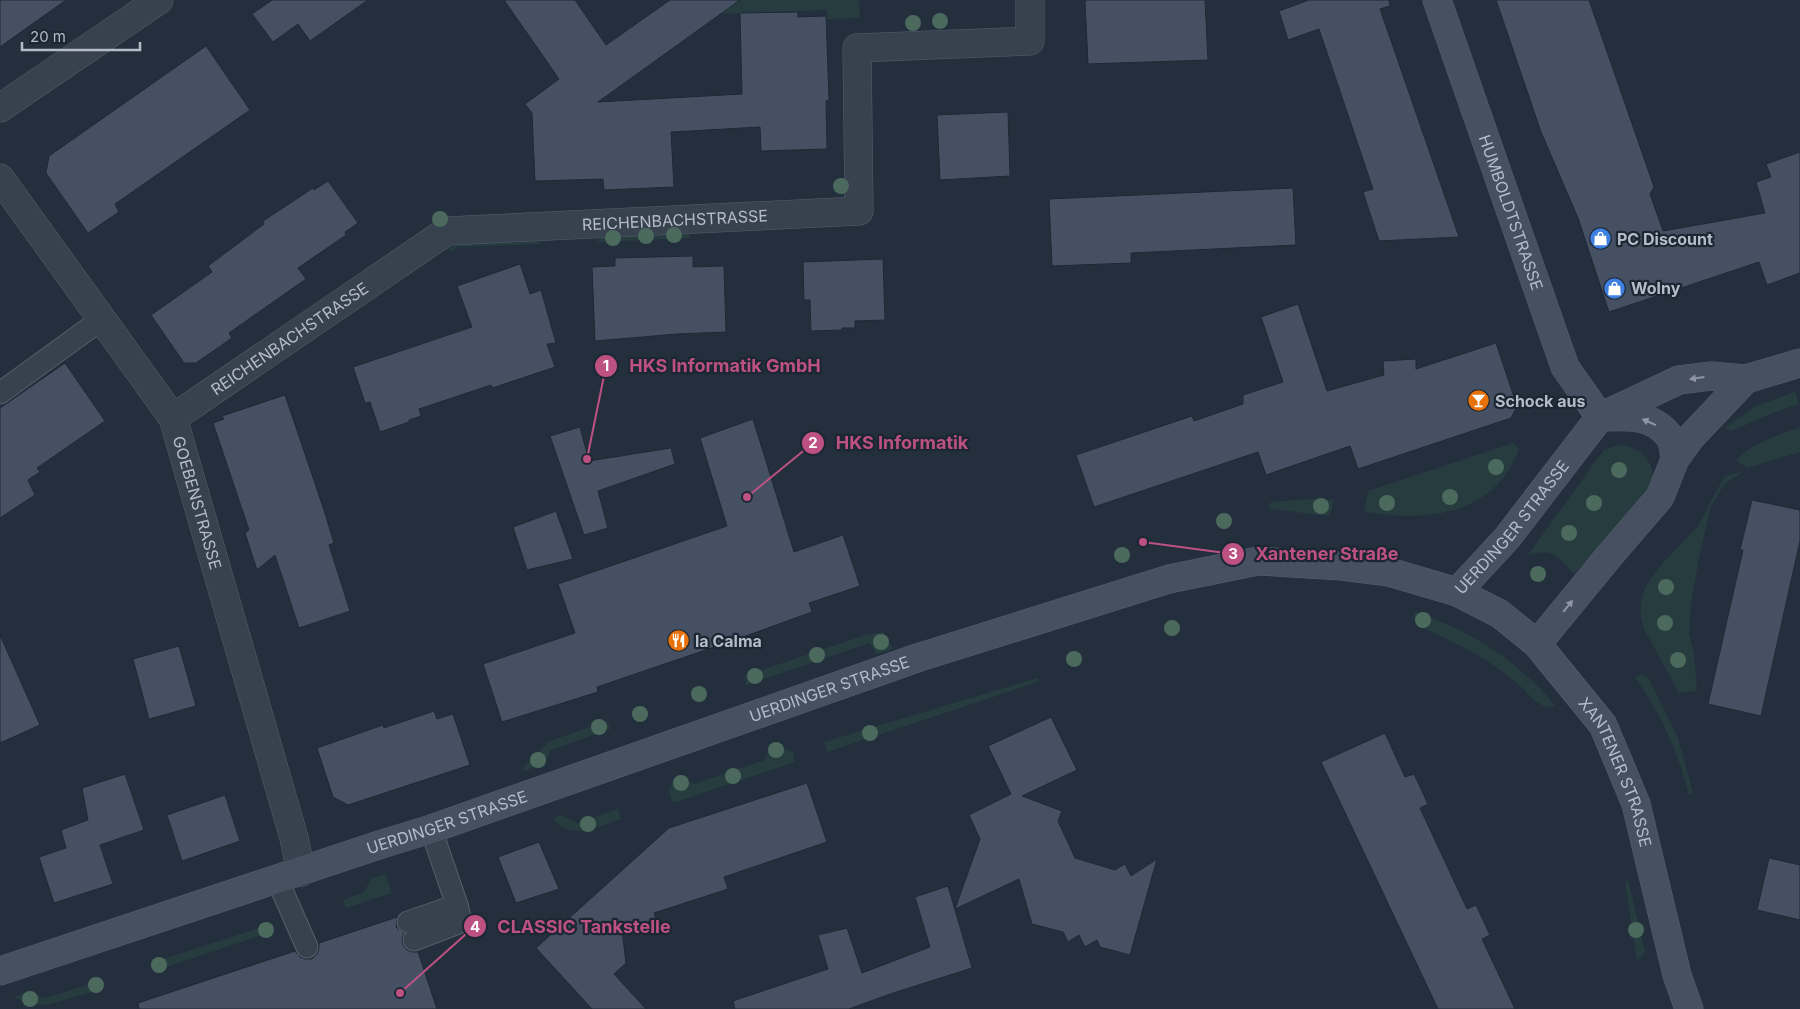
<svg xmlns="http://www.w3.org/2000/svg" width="1800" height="1009" font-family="Inter,sans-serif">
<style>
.green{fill:#263c3f}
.building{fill:#455162;stroke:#1f2835}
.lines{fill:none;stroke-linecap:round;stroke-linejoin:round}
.lane-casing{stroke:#565f6c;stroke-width:23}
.street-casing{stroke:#565f6c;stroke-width:29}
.secondary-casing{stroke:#565f6c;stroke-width:29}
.lane{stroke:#38414e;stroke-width:21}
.street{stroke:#38414e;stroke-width:28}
.secondary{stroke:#465061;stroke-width:28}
.tree{fill:#4b6a5d}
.oneway{fill:#8e96a5}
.labels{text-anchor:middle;stroke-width:4.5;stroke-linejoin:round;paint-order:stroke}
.street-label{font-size:16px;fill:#b4bcc9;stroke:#1d2633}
.poi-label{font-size:16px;font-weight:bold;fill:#b4bcc9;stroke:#1d2633;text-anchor:start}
.leader{fill:none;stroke:#bd5182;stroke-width:2}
.callout-dot{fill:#bd5182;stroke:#1d2633;stroke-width:2}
.mark-label{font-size:15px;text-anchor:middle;font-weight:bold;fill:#fff}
.callout-label{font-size:18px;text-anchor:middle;font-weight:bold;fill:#bd5182;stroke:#1d2633;stroke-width:4.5;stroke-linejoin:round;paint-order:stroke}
</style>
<rect width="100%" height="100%" fill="#242f3e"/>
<!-- green -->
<g class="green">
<path d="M740,0H859L860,18L828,19L827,10L720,14Z"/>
<path d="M688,233L691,238L598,242L599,235Z"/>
<path d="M538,236L540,244L457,247L451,252L449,249L461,240Z"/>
<path d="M1795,392L1799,404L1770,414L1732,431L1725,428L1754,407Z"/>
<path d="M1800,427V452L1747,468L1736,460C1754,442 1777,436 1800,427Z"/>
<path d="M1513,443L1519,449C1494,516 1427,522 1364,512L1368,491Z"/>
<path d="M1619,445C1630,446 1639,449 1646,458C1651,464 1655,475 1652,483C1646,505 1592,555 1574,574C1558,557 1554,547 1529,555H1528L1603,451L1609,448Z"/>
<path d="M1744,471L1724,484L1710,509L1699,558L1691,604L1689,633L1694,654L1697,691L1679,693L1644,629L1641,617V602L1645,588L1652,577L1662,564L1698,526L1724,477Z"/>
<path d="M1308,499L1333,500L1332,509L1328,516L1271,509L1268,505L1272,502Z"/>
<path d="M1415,612C1470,630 1517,660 1555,705L1550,708C1537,706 1529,694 1519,685C1489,658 1453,641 1416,625L1414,616Z"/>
<path d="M883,632L893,649L876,654L870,643L746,685L744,676L865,635Z"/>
<path d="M1641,674L1648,677L1650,681L1678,738L1693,793L1689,795C1678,753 1661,712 1635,678Z"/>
<path d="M1037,678L1038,682L827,752L824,742Z"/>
<path d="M607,721L610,729L551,750L544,764L524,771L523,768L550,741Z"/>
<path d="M777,745L793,752L795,762L673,803L669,792L675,777L677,776L694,784L765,760L771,746Z"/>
<path d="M618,809L621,819C597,827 572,842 552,818L561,815L577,823Z"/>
<path d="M385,874L392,893L346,908L343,900L364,892L372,878Z"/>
<path d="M1628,880L1645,952L1637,961L1625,882Z"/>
<path d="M271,924L274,931L154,971L151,963Z"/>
<path d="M99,981L102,989L47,1005L30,1004L13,997L30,991L43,998H46Z"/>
</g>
<!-- building -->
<g class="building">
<path d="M0,0H66L0,47Z"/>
<path d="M272,0H368L310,41L298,24L273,42L252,14Z"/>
<path d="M504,0H575L606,45L670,0H740L598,102L742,94L740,13L798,12V17L826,16L829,100L826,101L827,149L761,151L760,127L671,132L674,187L604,190L603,179L535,181L532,113L525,104L559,79Z"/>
<path d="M1085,0H1205L1208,60L1088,64Z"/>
<path d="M1309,0H1389L1390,6L1380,9L1459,237L1379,241L1363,192L1373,189L1319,29L1288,40L1279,11Z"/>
<path d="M1496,0H1589L1654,187L1650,194L1663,231L1765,213L1756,182L1771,177L1766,164L1800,152V273L1767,285L1759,262L1609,312L1578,218L1541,132Z"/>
<path d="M206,46L250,110L115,204L119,212L88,233L46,173L49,156Z"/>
<path d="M1008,112L1010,176L940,180L937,115Z"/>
<path d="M328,181L358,223L345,232L346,235L298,268L306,279L229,333L232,338L196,363H184L151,315L212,272L208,266L264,224L263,221L313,188L314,190Z"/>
<path d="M1293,188L1296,245L1131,253V263L1052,266L1049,199Z"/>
<path d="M693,256V267L724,266L726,332L677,334L595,341L592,267L615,266V258Z"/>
<path d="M883,259L885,320L855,321V328H842V330L811,331L810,300H804L803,262Z"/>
<path d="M520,264L530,294L541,290L556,343L547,344L555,367L492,388L491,385L419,409L421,416L409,420V422L380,432L370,402L365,403L353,367L472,327L457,286Z"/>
<path d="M1298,304L1327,391L1384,375L1383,361L1416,359V369L1496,343L1517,406L1511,418L1358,469L1350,446L1266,475L1258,452L1094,507L1076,455L1192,416L1194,421L1243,404V395L1283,382L1261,317Z"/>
<path d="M65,363L105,421L37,468L40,472L28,480L35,495L0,518V408Z"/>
<path d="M285,395L324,510L334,543L329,545L350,611L299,628L275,555L257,570L245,533L249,530L213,423L224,419L222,416Z"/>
<path d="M753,419L794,552L843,535L860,586L809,603L812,612L732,641L597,687L598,692L502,722L483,664L575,633L558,584L727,526L700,438Z"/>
<path d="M580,427L589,461L671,448L675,464L598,491L608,528L584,535L550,436Z"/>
<path d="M1752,500L1800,510V541L1761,716L1708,704L1743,550H1740Z"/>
<path d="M556,511L573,559L527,570L513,527Z"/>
<path d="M0,635L40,725L0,743Z"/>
<path d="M179,646L196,706L149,719L133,659Z"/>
<path d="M434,711L437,719L453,714L470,765L348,805L333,797L317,748L383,725L384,728Z"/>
<path d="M1051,717L1077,770L1022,796L1062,811L1058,821L1075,858L1115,870L1125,864L1131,876L1157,859L1130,955L1100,947L1097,940L1085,947L1079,935L1068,942L1063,932L1032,924L1019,879L955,909L980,839L969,815L1011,794L988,746Z"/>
<path d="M1385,733L1405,777L1414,774L1428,804L1420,808L1467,909L1476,905L1490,935L1482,939L1515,1009H1438L1321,762Z"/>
<path d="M125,774L144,830L100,845L113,884L54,903L39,857L66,848L61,830L88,820L82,788Z"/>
<path d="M807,783L827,842L724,877L728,889L654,913L656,919L622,930L626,963L614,974L646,1009H592L536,948L669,828Z"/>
<path d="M225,795L240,841L182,861L167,815Z"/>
<path d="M539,842L559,889L516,903L498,857Z"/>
<path d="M1769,858L1800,865V920L1757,910Z"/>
<path d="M948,886L972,968L890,994L849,1009H735L733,1001L828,969L818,935L847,928L862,973L930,947L915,897Z"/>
<path d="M397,917L396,927L404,933L402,939L403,945L407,950L412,952H418L437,1009H139L138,1003L295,951L300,957L305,959H312L317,954L319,949V943Z"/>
</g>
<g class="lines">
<defs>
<g id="lane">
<path d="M0,393L102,319"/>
<path d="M277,879L307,947"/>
<path d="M408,922L457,905L431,829"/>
<path d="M414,940L461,922L457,905"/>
</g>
<g id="street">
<path d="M0,108L159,0"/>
<path id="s1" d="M0,178L173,418L294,838L301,872"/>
<path id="s2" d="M173,418L447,231L859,211L857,48L1030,41V0"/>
</g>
<g id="secondary">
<path id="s3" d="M1437,0L1565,367L1600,417"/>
<path d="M1606,417C1629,416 1653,415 1669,436C1673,441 1674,452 1675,459"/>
<path id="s4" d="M1457,592L1507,538L1600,417L1679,380L1711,376L1746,379L1800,363"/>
<path d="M1537,644L1610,555L1660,497L1675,459L1691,437L1746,379"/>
<path id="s5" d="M0,971L382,844L431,829L917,658L1169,579L1258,561L1341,566L1389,572L1457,592L1500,614L1537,644L1603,725L1636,804L1677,975L1689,1009"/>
</g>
</defs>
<!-- lane casing -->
<use href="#lane" class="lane-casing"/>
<!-- street casing -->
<use href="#street" class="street-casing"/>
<!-- secondary casing -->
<use href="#secondary" class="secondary-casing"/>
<!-- lane -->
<use href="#lane" class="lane"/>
<!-- street -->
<use href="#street" class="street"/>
<!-- secondary -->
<use href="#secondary" class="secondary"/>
</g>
<!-- trees -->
<g class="tree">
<circle cx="940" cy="21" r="8"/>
<circle cx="913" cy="23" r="8"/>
<circle cx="841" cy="186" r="8"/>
<circle cx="440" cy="219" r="8"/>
<circle cx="674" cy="235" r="8"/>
<circle cx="646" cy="236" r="8"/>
<circle cx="613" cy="238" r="8"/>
<circle cx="1496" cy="467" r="8"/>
<circle cx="1619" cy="470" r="8"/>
<circle cx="1450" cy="497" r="8"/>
<circle cx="1387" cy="503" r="8"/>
<circle cx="1594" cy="503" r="8"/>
<circle cx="1321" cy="506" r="8"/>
<circle cx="1224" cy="521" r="8"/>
<circle cx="1569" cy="533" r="8"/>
<circle cx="1122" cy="555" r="8"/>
<circle cx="1538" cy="574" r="8"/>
<circle cx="1666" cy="587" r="8"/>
<circle cx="1423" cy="620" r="8"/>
<circle cx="1665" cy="623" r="8"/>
<circle cx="1172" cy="628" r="8"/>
<circle cx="881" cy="642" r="8"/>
<circle cx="817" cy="655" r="8"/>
<circle cx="1074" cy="659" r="8"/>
<circle cx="1678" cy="660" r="8"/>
<circle cx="755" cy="676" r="8"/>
<circle cx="699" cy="694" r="8"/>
<circle cx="640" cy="714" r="8"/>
<circle cx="599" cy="727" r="8"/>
<circle cx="870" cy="733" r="8"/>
<circle cx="776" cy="750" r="8"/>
<circle cx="538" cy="760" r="8"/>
<circle cx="733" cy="776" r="8"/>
<circle cx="681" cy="783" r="8"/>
<circle cx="588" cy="824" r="8"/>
<circle cx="266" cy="930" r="8"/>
<circle cx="1636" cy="930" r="8"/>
<circle cx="159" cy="965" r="8"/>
<circle cx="96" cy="985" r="8"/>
<circle cx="30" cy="999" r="8"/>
</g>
<!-- one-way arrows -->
<defs><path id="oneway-solid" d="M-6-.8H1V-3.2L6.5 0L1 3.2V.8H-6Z" transform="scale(1.25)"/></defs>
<g class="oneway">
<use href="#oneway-solid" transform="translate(1697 378) rotate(172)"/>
<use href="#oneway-solid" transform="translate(1649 422) rotate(-156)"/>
<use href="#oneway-solid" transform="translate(1568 606) rotate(-51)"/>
</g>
<!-- icons -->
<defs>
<symbol id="shop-disc" viewBox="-11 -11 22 22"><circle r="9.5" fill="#3f7fe0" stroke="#1d2633"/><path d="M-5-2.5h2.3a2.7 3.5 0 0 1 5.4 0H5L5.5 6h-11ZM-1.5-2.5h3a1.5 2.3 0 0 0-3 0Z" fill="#fff"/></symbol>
<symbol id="bar-disc" viewBox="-11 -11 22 22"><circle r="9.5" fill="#e8710a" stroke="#1d2633"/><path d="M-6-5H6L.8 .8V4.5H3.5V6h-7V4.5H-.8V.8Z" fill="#fff"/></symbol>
<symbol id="restaurant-disc" viewBox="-11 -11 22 22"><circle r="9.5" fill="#e8710a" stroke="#1d2633"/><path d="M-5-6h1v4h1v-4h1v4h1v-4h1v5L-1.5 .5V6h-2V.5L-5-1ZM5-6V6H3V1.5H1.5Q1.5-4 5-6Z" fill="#fff"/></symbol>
</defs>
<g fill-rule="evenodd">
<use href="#shop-disc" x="1588" y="226" width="25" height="25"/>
<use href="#shop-disc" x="1602" y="276" width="25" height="25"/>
<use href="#bar-disc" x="1466" y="388" width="25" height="25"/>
<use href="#restaurant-disc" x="666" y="628" width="25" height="25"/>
</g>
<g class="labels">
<!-- street labels -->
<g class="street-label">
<text dy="6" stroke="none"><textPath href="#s3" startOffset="225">HUMBOLDTSTRASSE</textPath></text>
<text dy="6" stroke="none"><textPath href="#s2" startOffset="560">REICHENBACHSTRASSE</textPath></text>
<text dy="6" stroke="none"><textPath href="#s2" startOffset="141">REICHENBACHSTRASSE</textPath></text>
<text dy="6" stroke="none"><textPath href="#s1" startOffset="384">GOEBENSTRASSE</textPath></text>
<text dy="6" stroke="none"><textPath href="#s4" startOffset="85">UERDINGER STRASSE</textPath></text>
<text dy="6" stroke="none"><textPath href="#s5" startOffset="876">UERDINGER STRASSE</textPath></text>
<text dy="6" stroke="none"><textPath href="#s5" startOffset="1775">XANTENER STRASSE</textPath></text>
<text dy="6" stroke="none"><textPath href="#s5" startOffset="471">UERDINGER STRASSE</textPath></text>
</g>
<!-- poi labels -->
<g class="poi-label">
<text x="1617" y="245">PC Discount</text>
<text x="1631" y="294">Wolny</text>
<text x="1495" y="407">Schock aus</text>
<text x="695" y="647">la Calma</text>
</g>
</g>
<!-- callouts -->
<path class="leader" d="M587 459L606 366M747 497L813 443M1143 542L1233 554M400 993L475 926"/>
<g class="callout-dot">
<circle cx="587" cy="459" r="5"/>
<circle cx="747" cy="497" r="5"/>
<circle cx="1143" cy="542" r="5"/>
<circle cx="400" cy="993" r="5"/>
<circle cx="606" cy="366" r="12"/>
<circle cx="813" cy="443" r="12"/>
<circle cx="1233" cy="554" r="12"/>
<circle cx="475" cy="926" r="12"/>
</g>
<g class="mark-label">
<text x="606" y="371">1</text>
<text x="813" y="448">2</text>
<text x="1233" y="559">3</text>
<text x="475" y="932">4</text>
</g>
<g class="callout-label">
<text x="725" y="372">HKS Informatik GmbH</text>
<text x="902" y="449">HKS Informatik</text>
<text x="1327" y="560">Xantener Straße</text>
<text x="584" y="933">CLASSIC Tankstelle</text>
</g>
<!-- scale -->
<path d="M22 42v8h118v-8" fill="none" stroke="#b4bcc9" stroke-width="2.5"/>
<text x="30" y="42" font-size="15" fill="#b4bcc9" stroke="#1d2633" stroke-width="4" paint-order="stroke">20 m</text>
</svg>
